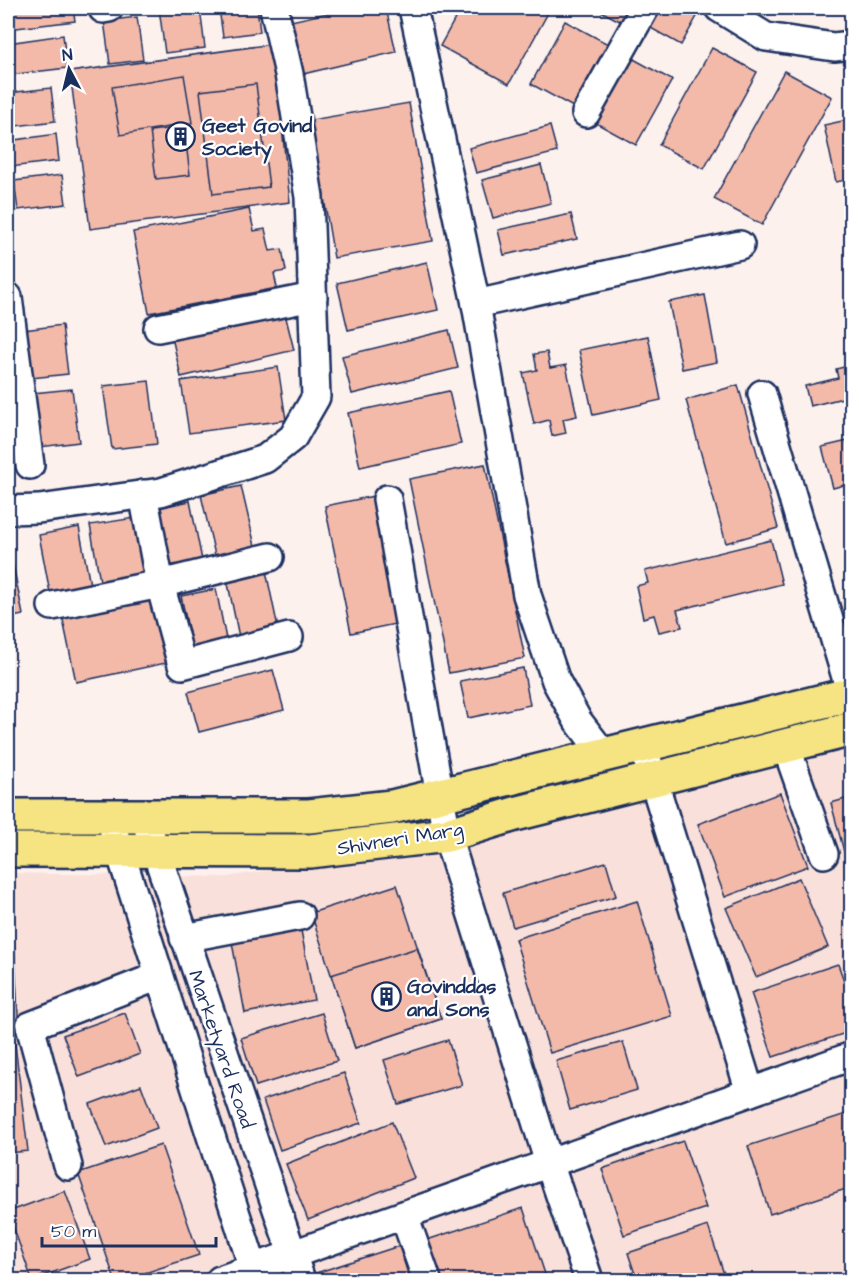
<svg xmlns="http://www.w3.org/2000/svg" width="859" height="1288" font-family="'Architects Daughter',sans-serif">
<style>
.built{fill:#fae0da}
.building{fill:#f3baaa;stroke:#1b2f5e;stroke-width:1.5}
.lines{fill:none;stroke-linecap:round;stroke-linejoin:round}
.minor-casing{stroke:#1b2f5e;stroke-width:32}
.major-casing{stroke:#1b2f5e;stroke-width:38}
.minor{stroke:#fff;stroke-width:27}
.major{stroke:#f6e381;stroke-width:33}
.labels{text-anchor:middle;stroke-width:4.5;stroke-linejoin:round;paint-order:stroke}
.poi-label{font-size:20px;font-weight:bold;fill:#1b2f5e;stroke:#fff;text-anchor:start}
.street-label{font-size:20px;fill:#1b2f5e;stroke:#fff}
</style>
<rect width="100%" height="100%" fill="#fdf1ee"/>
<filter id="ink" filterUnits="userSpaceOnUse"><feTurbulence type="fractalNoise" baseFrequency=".0167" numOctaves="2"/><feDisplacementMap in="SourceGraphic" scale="12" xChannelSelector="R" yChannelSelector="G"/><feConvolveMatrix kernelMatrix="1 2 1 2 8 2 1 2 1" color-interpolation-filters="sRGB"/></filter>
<g filter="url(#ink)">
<!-- built -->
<path class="built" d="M851,743V1280H8V873L227,877L499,832Z"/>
<!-- building -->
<g class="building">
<path d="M8,8H73L75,21L8,29Z"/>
<path d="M159,8H200L205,48L165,53Z"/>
<path d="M219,8H257L260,32L223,37Z"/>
<path d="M350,8H386L396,52L303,74L291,21Z"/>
<path d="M461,8H544L549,11L509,84L440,46Z"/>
<path d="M595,8H639L629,26Z"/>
<path d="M660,8H694L700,11L681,45L649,27Z"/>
<path d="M137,17L143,60L110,64L104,21Z"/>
<path d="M565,21L608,44L573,107L531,84Z"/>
<path d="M63,35L67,68L8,75V43Z"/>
<path d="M273,44L290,202L90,229L70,72Z"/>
<path d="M712,48L757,72L704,169L659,145Z"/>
<path d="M630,57L672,80L636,145L594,122Z"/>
<path d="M784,71L832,97L762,225L714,199Z"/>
<path d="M184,75L192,123L120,135L112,87Z"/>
<path d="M256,84L269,187L213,194L200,91Z"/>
<path d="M51,88L55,121L8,127V93Z"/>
<path d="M409,103L433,241L334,258L311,120Z"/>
<path d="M852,119V179L836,182L824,125Z"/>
<path d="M550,126L557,152L476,173L469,148Z"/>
<path d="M184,127L190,175L156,179L150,131Z"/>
<path d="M56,134L59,161L10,167L8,141Z"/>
<path d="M541,165L551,203L493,218L482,180Z"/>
<path d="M62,175L66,204L18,210L14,181Z"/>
<path d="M249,209L254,231L265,229L270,251L282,249L286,271L274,273L277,288L149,313L133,232Z"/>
<path d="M571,214L577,239L504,255L498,230Z"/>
<path d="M427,262L438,310L348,330L337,283Z"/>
<path d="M705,295L717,362L682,369L669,302Z"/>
<path d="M284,310L294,350L181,377L172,337Z"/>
<path d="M62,325L68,374L22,379L16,331Z"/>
<path d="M449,330L458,368L352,394L342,356Z"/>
<path d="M648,336L661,400L593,415L579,350Z"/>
<path d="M547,352L550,368L566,365L577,416L563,419L566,433L552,436L549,420L534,424L523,373L537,370L534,354Z"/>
<path d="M852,365V405L845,407L843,398L810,406L805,386L838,378L836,369Z"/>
<path d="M278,367L286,420L189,433L181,381Z"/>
<path d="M149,381L157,444L112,449L103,386Z"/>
<path d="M738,385L778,528L726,543L686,400Z"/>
<path d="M72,389L79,442L40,447L33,393Z"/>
<path d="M449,391L461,444L360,467L348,413Z"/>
<path d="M852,440V483L833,488L822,447Z"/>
<path d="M485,464L525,658L449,673L409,479Z"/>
<path d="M241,486L255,546L215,555L201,495Z"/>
<path d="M374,496L400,623L351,633L325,506Z"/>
<path d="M190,501L202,560L165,567L153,509Z"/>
<path d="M134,518L145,580L101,587L90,525Z"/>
<path d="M79,527L91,590L51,598L39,535Z"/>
<path d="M771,540L782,584L677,610L682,627L659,632L654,615L643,618L636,586L648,583L645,571Z"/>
<path d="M8,549H10L23,615L8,618Z"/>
<path d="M266,571L278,628L239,637L227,579Z"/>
<path d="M216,589L228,649L194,656L181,596Z"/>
<path d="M152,596L166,663L76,682L62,615Z"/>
<path d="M523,668L530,705L468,718L460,681Z"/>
<path d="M273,670L284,710L199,732L188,692Z"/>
<path d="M780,793L808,866L725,897L698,824Z"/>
<path d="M852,797V862L847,863L831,803Z"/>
<path d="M606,862L616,896L513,927L503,893Z"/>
<path d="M799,878L828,947L756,977L726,908Z"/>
<path d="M397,885L441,1019L355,1048L311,913Z"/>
<path d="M637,901L672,1016L550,1053L515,939Z"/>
<path d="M300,925L314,1000L245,1013L231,937Z"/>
<path d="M8,941H14L19,1032L8,1033Z"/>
<path d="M417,948L441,1019L355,1048L331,975Z"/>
<path d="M838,964L852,1004V1031L773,1057L751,993Z"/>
<path d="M125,1013L140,1054L79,1077L63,1035Z"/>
<path d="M322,1013L337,1061L256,1086L241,1038Z"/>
<path d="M14,1036L28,1151L8,1153V1037Z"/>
<path d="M448,1040L462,1085L398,1104L384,1060Z"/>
<path d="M623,1042L637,1090L570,1110L556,1061Z"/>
<path d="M344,1073L361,1123L280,1150L263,1100Z"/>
<path d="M141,1085L157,1128L106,1147L90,1104Z"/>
<path d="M852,1112V1187L770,1214L748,1146Z"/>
<path d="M392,1122L414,1178L308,1220L286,1164Z"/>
<path d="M683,1141L706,1208L624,1235L602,1169Z"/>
<path d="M161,1145L199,1255L124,1280H115L78,1173Z"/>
<path d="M65,1191L90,1259L32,1280L8,1212Z"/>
<path d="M523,1208L547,1280H437L424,1241Z"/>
<path d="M708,1226L726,1280H637L628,1253Z"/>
<path d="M399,1246L410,1280H319L316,1273Z"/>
</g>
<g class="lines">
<defs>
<g id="minor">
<path d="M413,8L476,304L527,595L556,681L578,721L605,756"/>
<path d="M719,8L766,37L834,47L852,45"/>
<path d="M103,9L109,8"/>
<path d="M586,113L645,8"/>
<path d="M8,297L30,465"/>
<path d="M476,304L740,245"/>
<path d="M158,328L313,297"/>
<path d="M762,394L851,694"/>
<path d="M143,494L160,584L182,665L289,637"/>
<path d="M387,499L447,835L549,1163L589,1280"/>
<path d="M8,510L39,509L161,492L265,459L293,437L316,397L309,197L289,74L274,8"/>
<path d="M52,606L160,584L270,557"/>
<path d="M643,746L750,1092"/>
<path d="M786,746L824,854"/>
<path d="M144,816L301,1280"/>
<path d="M114,833L257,1280"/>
<path d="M184,938L300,916"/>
<path d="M68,1166L30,1026L159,976"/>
<path d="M404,1215L427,1280"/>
<path d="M220,1280L852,1056"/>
</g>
<g id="major">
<path d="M8,816H309L392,807L852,694"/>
<path d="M8,850L310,851L447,835L515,814L852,729"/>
</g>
</defs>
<!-- minor casing -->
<use href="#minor" class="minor-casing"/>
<!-- major casing -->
<use href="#major" class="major-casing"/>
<!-- minor -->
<use href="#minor" class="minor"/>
<!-- major -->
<use href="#major" class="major"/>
</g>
</g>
<!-- icons -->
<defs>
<symbol id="building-ring" viewBox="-11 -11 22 22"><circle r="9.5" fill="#fff" stroke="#1b2f5e" stroke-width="1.5"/><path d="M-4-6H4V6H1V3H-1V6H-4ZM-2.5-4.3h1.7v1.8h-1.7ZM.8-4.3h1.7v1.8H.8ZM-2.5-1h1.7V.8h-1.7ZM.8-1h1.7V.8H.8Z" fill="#1b2f5e"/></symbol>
</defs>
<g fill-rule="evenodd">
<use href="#building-ring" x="164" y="120" width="33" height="33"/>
<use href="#building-ring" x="370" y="980" width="33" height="33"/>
</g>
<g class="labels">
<!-- poi labels -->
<g class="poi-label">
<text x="202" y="132">Geet Govind<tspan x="202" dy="23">Society</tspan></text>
<text x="407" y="993">Govinddas<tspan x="407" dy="23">and Sons</tspan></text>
</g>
<!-- street labels -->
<g class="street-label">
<text transform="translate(400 838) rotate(-9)" y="7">Shivneri Marg</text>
<text transform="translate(222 1049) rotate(71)" y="7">Marketyard Road</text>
</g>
</g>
<!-- margin -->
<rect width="859" height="1288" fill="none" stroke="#fff" stroke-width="30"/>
<rect x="15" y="15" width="829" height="1258" fill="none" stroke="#1b2f5e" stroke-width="2" filter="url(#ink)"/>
<!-- north arrow -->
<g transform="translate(69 69) rotate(353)" stroke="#ffffff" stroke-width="4.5" paint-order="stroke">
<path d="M0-4.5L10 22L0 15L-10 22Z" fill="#1b2f5e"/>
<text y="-9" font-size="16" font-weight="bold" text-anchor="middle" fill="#1b2f5e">N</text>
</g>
<!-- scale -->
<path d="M42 1237v9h174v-9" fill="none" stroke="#1b2f5e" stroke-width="3"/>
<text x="51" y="1237" font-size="18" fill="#1b2f5e" stroke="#ffffff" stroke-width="4.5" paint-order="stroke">50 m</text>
</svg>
